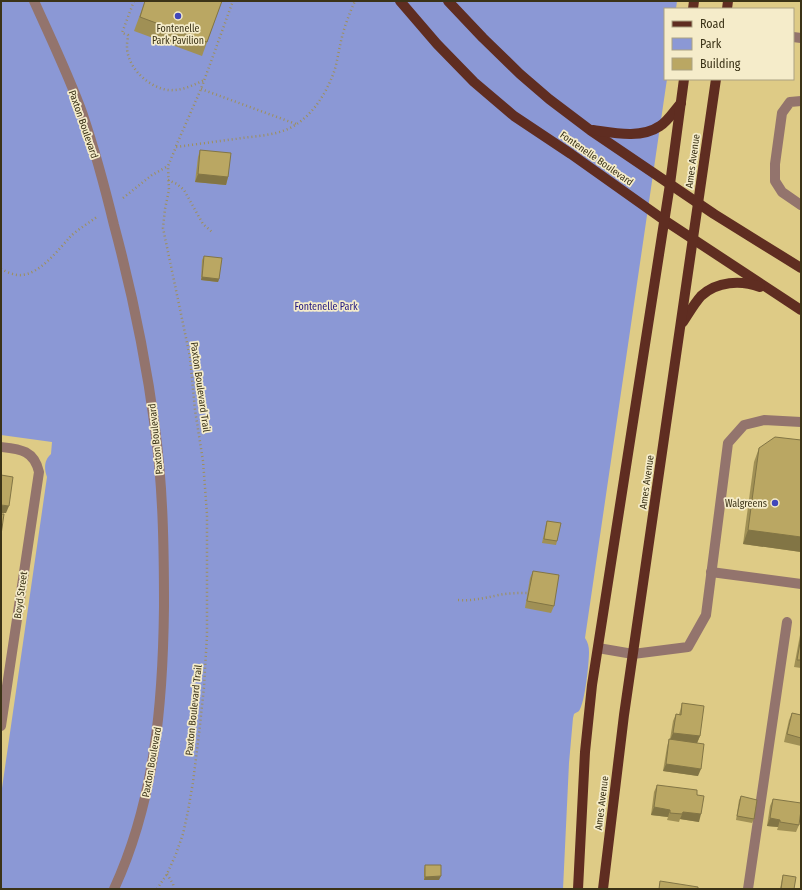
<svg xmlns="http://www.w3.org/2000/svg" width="802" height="890" font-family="'Fira Sans Condensed',sans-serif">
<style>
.green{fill:#8b98d5}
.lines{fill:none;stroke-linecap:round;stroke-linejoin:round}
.path{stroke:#9e8f5a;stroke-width:2.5;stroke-dasharray:1 3;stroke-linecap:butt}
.minor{stroke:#93746d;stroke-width:10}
.major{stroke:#5f2d21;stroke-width:10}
.wall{fill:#a09055}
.shaded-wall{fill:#827545}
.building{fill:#baa763;stroke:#827545}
.poi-dot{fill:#4046bb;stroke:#f5ecca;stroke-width:1.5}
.labels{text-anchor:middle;stroke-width:3.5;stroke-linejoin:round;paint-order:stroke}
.poi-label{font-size:10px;fill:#3b3317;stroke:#f5ecca}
.street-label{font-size:10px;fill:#3b3317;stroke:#f5ecca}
.park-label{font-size:10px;fill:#201681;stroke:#f5ecca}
</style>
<rect width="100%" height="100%" fill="#decb86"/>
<!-- green -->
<path class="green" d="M1,1H677L676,9H665V79H667L585,638C588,642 589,647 589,652C589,663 585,703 579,711C578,712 575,713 574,714L573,718L569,763L563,889H1V795L47,477C44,469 44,460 51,454L52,442L1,435Z"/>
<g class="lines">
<!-- path -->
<g class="path">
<path d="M134,1L122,33L128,35C128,38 127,42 127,45C126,66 147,87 168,90C181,91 192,86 204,80"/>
<path d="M201,89L296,124"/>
<path d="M176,146L201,89L233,1"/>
<path d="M168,180L177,184L184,190L203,224L212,232"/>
<path d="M123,198L152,175L168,166"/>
<path d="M1,269C7,272 15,276 22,275C41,273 58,250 70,237C78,229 89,223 98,216"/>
<path d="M458,600C473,601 484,598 499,595C508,593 518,593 528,593"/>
<path d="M167,874L173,884L174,889"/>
<path d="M157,889L167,874L176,854L183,834L188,811L193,782L199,734L204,687L207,635V514L203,461L195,410L190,357L163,228L165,209L169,190L168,166L176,147C198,144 220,141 242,138C258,136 276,135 290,128C310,118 324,97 332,77C337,66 338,53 341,41C344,28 349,14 355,1"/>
</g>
<!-- minor -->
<g class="minor">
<path d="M34,1C51,39 69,76 83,115C95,151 105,188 114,225C132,292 146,360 155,428C163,487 164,547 164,606C163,703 155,800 114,889"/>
<path d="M793,37L801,38"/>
<path d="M801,101L790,102L782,113L775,164V181L782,192L801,205"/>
<path d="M1,447C20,449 34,450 39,472L1,726"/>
<path d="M711,572L801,584"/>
<path d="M598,648L633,654L688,647L706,615L728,443L744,425L764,420L801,422"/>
<path d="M748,889L787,622"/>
</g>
<!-- major -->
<g class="major">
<path d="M400,1L437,44L474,82L514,116L571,154L664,220L801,310"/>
<path d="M448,1L483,38L520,74L549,99L590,130L714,214L801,268"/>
<path d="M693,9L694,1"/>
<path d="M727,9L728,1"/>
<path d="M593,130C614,133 641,139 660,126C668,121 674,111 681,103"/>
<path d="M683,322C689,313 694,304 701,296C717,281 741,280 760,287"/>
<path d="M578,889L585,752L592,685L670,184L684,79"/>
<path d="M603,889L624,715L716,79"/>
</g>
</g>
<!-- wall -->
<g class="wall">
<path d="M145,1H222L202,56L134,31Z"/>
<path d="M200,150L228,177L226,185L195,182L198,157Z"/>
<path d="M204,256L219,279L218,282L201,280L202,260Z"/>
<path d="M801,440V552L743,544L754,462L759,448Z"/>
<path d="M547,521L557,541L556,545L542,543L546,524Z"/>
<path d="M533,571L554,606L551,613L525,608L530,578Z"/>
<path d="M801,632V668L794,667L800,635Z"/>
<path d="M682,703L700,736L697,743L698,776L663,771L667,747L669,739H670L673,721L676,714H679L680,711Z"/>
<path d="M792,713L801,715V746L784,742L789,720Z"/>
<path d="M657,785L697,795L699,822L680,819L679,822L667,820L668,817L651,815L654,792Z"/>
<path d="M741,796L754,819L752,823L736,820L739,800Z"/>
<path d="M773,799L799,825L796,832L777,830L778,827L767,826L770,806Z"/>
<path d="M425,865L439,880H424V869Z"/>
<path d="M783,875L794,889H780L782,879Z"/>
</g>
<!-- shaded-wall -->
<g class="shaded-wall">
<path d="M198,174L228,177L226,185L195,182Z"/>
<path d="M202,277L219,279L218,282L201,280Z"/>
<path d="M1,505L9,506L6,513H1Z"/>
<path d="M748,530L801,537V552L743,544Z"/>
<path d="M673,733L700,736L697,743L670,740Z"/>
<path d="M666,764L701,769L698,776L663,771Z"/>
<path d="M654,807L670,810L668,817L651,815Z"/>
<path d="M683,812L701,814L699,822L680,819Z"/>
<path d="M770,818L780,820L778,827L767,826Z"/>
<path d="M441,876L439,880H424L425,877Z"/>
</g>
<!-- building -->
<g class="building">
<path d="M145,1H222L207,42L140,17Z"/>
<path d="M200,150L231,153L228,177L198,174Z"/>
<path d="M204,256L222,258L219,279L202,277Z"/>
<path d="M775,437L801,440V537L748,530L759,448Z"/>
<path d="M1,475L13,477L9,506L1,505Z"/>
<path d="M1,514H4L1,535Z"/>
<path d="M547,521L561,523L557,541L544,539Z"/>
<path d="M533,571L559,575L554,606L527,601Z"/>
<path d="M801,637V660H797Z"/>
<path d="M682,703L704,706L700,736L673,733L676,714L681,715Z"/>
<path d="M792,713L801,715V738L787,734Z"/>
<path d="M669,739L704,744L701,769L666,764Z"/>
<path d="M657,785L697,790V795L704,796L701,814L683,812L682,814L670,813V810L654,807Z"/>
<path d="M741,796L757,800L754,819L737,816Z"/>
<path d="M773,799L801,803V810L799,825L780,822V820L770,818Z"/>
<path d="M425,865H441V876L425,877Z"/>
<path d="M783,875L796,877L794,889H781Z"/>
<path d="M660,881L698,887V889H659Z"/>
</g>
<!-- markers -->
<g class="poi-dot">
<circle cx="178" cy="16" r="4"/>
<circle cx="775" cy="503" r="4"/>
</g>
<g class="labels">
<!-- poi labels -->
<g class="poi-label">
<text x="178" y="32">Fontenelle<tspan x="178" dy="12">Park Pavilion</tspan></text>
<text x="767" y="507" text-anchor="end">Walgreens</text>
</g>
<!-- street labels -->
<g class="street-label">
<text transform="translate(84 124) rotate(71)" y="4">Paxton Boulevard</text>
<text transform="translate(597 158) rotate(35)" y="4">Fontenelle Boulevard</text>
<text transform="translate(692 161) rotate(-82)" y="4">Ames Avenue</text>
<text transform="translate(201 387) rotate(82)" y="4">Paxton Boulevard Trail</text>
<text transform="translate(155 439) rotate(-96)" y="4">Paxton Boulevard</text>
<text transform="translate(646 482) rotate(-82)" y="4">Ames Avenue</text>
<text transform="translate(20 595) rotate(-82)" y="4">Boyd Street</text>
<text transform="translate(193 710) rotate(-84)" y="4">Paxton Boulevard Trail</text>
<text transform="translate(151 762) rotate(-80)" y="4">Paxton Boulevard</text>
<text transform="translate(601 803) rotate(-83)" y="4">Ames Avenue</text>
</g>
<!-- park labels -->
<g class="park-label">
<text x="326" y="310">Fontenelle Park</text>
</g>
</g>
<!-- border -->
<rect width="802" height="890" fill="none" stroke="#3b3317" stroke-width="4"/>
<!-- legend -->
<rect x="664" y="8" width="130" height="72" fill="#f5ecca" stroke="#aba282"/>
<rect x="672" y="21" width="20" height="6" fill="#5f2d21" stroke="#aba282"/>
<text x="700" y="28" font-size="12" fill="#3b3317">Road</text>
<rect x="672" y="38" width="20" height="12" fill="#8b98d5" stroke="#aba282"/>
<text x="700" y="48" font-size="12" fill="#3b3317">Park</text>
<rect x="672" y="58" width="20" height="12" fill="#baa763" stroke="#aba282"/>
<text x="700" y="68" font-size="12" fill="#3b3317">Building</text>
</svg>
